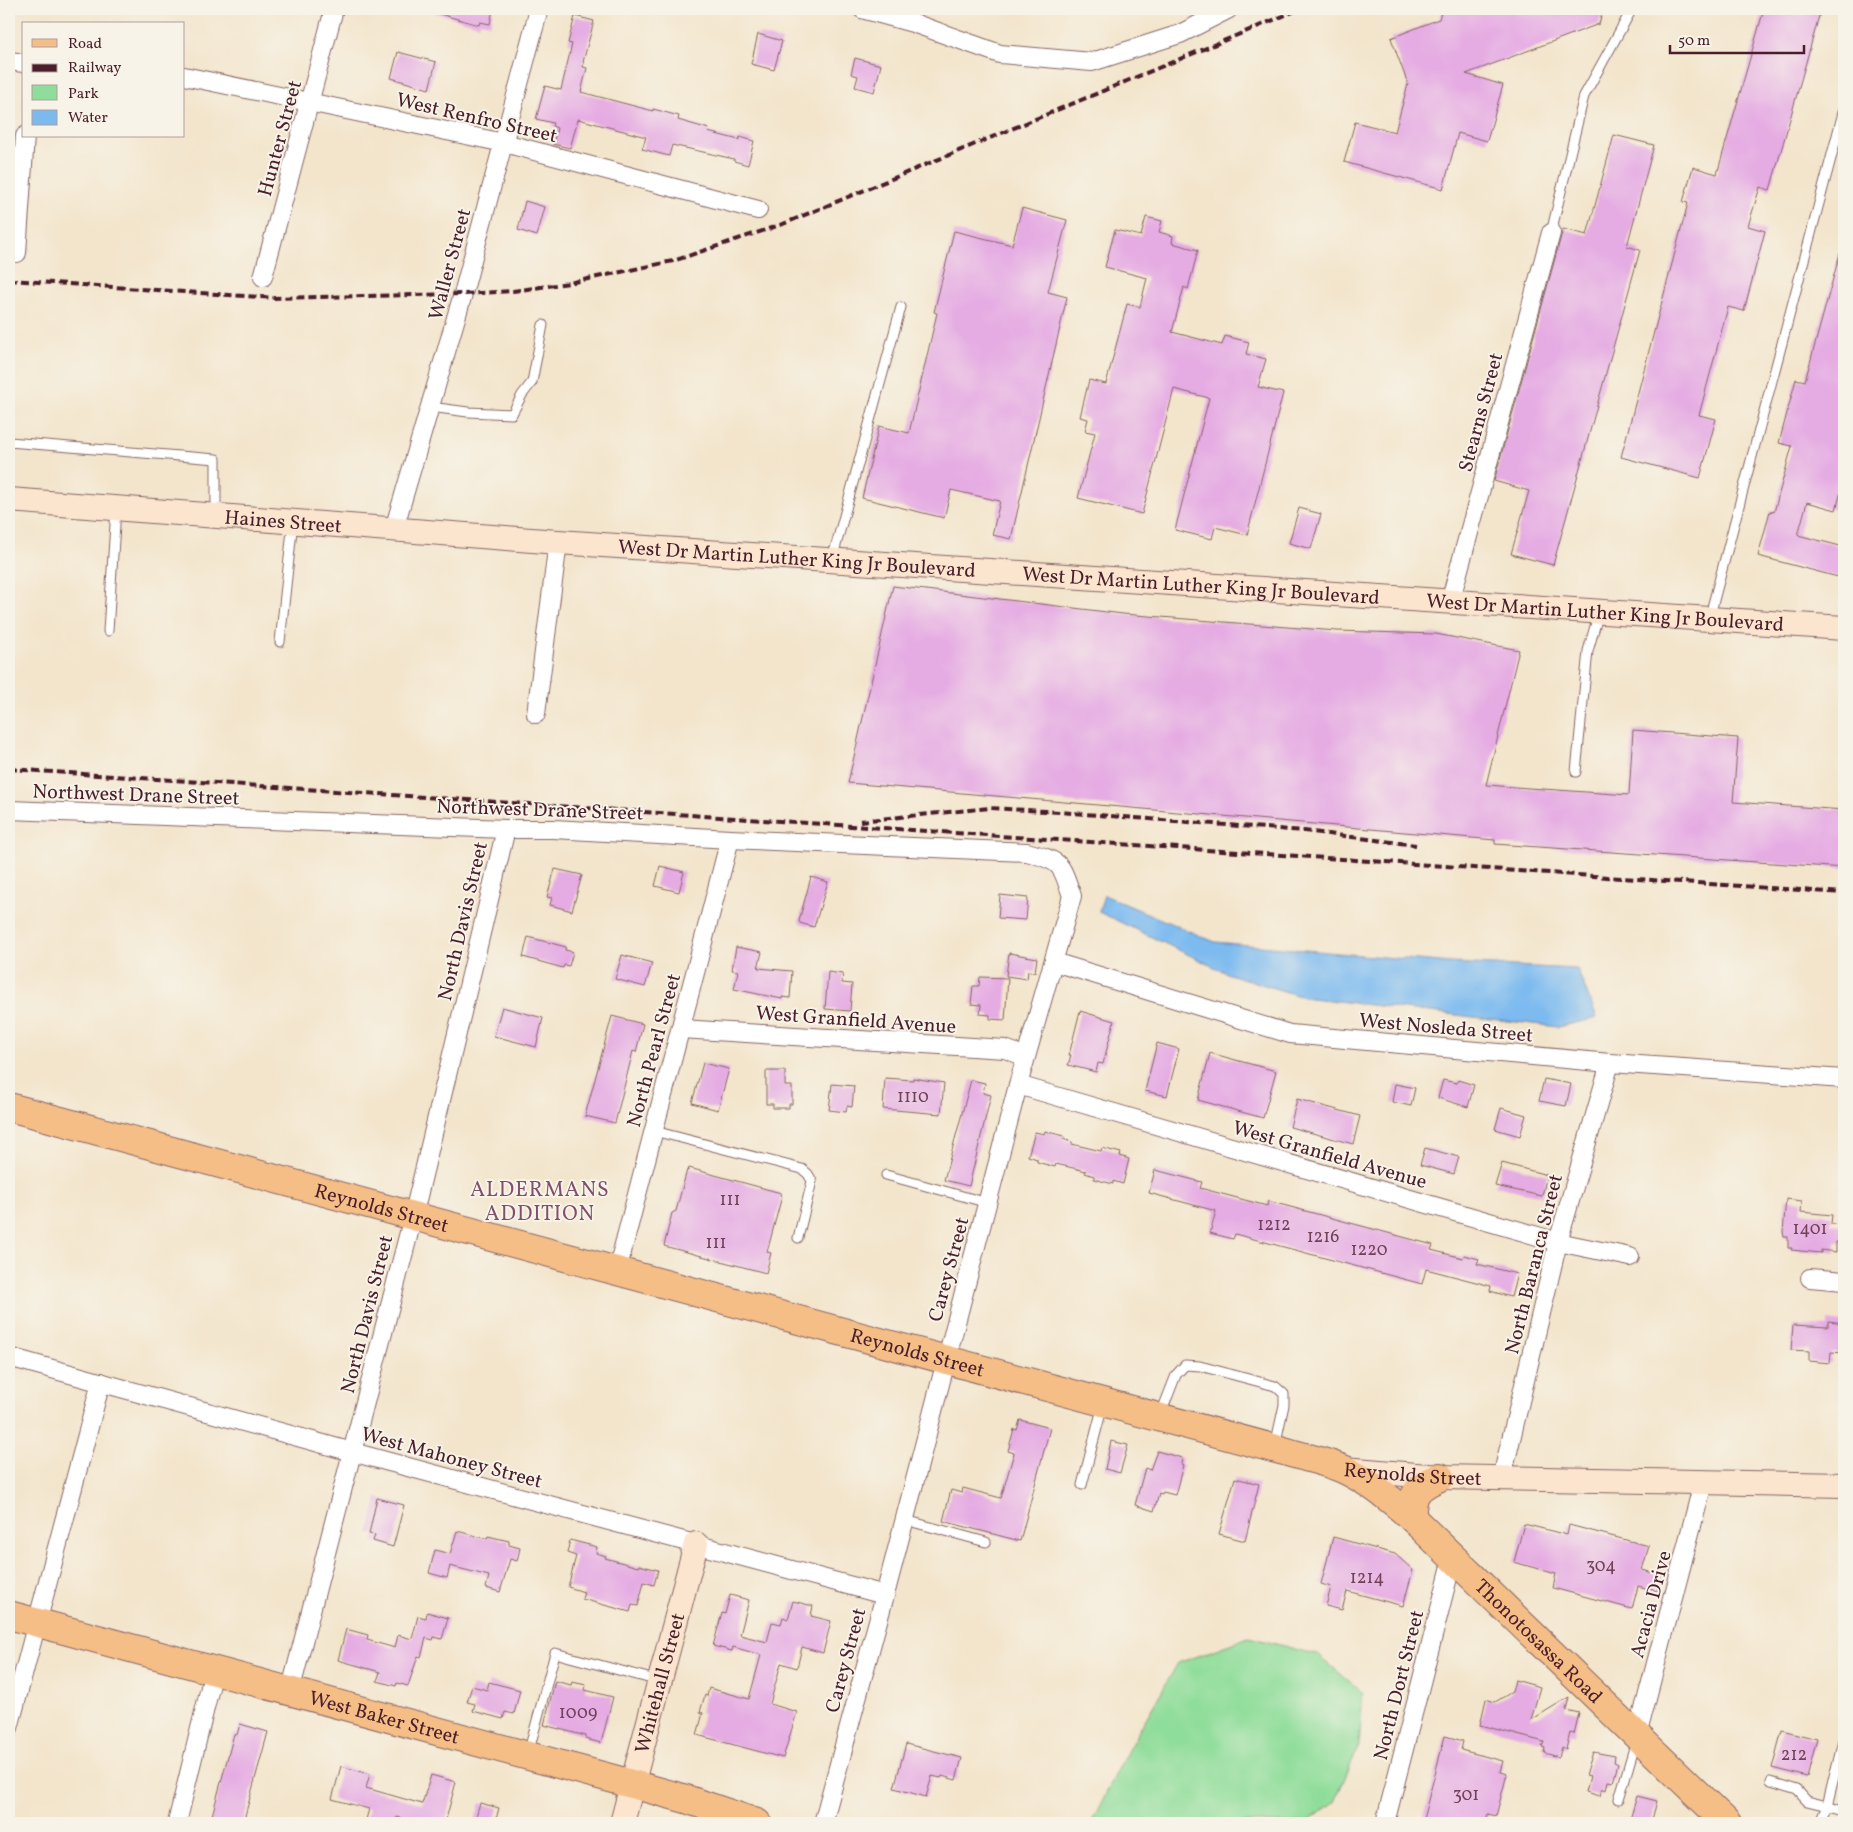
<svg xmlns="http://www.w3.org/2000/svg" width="1853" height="1832" font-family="Vollkorn,serif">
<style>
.green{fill:#8fdd9a;stroke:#6c7e62}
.water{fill:#7bbaef;stroke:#626c8d}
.building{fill:#e5abe3}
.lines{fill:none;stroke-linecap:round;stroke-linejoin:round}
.lane-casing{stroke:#856463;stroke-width:11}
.street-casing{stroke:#856463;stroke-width:20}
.secondary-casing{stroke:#856463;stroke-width:26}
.primary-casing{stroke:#856463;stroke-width:30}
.lane{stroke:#fff;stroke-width:9}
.street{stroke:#fff;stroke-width:18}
.secondary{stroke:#fbe5cf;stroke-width:24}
.primary{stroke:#f6be87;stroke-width:28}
.rail{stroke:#4a1f2b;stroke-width:4;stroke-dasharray:8 4;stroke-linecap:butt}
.labels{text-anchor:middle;stroke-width:4;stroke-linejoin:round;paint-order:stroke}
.number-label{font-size:18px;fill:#714259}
.street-label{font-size:20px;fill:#4a1f2b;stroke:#f7f3e8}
.neighbourhood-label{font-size:21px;letter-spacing:1px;fill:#80506b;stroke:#f7f3e8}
</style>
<rect width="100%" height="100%" fill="#f7f3e8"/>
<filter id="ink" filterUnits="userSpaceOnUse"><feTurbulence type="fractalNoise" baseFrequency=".02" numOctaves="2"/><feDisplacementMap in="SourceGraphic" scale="10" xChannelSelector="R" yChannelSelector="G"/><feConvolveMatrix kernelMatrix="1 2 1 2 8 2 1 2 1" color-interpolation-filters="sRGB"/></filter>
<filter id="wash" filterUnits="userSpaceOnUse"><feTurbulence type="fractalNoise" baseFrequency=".0096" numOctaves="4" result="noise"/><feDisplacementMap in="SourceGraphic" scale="20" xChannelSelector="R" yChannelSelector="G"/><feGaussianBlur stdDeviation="1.12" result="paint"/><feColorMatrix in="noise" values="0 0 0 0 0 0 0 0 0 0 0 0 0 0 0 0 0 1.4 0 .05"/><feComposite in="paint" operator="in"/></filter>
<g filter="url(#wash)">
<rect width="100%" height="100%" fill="#f3e5cc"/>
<!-- green -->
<path class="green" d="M1249,1637L1318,1655L1363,1693L1359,1745L1335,1801L1307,1823H1091L1129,1748L1178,1663Z"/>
<!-- water -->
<path class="water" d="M1104,895L1215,942L1451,963L1577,969L1597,1018L1558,1027L1303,997L1229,974L1099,912Z"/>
<g id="blocks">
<!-- building -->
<g class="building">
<path d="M437,9H493L490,24L480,22L479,25L436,13Z"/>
<path d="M1442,9H1603L1599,24L1466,74L1503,85L1487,141L1458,133L1443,189L1344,162L1355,122L1395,132L1408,84L1391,38L1439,19Z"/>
<path d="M1764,9H1821L1770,190L1760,187L1748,226L1765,231L1744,311L1728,307L1699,415L1716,419L1700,478L1621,457L1688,203L1683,202L1693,167L1717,174Z"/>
<path d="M575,16L594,21L583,62L584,63L583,67L587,68L581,92L653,111V109L679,116L678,120L709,129L708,132L739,140L740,137L754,141L748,165L734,161V159L672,145L669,156L642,149L646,137L578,119L570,148L553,144L557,128L552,126L553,123L536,119L545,86L561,90L572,44L568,43Z"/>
<path d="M758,34L782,41L774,70L751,64Z"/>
<path d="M398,52L436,62L429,89L391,78Z"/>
<path d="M855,58L881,65L874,92L855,87L858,76L851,74Z"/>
<path d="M1614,135L1654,145L1627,246L1640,250L1553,565L1511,554L1529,491L1494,481L1563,229L1587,235Z"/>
<path d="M525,201L545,207L537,236L518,230Z"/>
<path d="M1022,208L1067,220L1048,292L1067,297L1011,539L992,535L1000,501L951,490L944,518L862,498L879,426L909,433L937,313L934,312L954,231L1012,245Z"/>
<path d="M1146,217L1162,221L1159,232L1173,236L1172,243L1198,250L1188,289L1184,287L1172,332L1222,345L1225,336L1249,342L1246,354L1266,359L1258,387L1283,393L1247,535L1215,527L1212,539L1175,530L1209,398L1174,389L1142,514L1078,498L1095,433L1085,431L1088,419L1080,417L1089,380L1106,384L1127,304L1140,307L1147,278L1105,267L1115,230L1141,236Z"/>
<path d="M1840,253L1844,254V480L1836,510L1807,502L1798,535L1844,547V553L1838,577L1758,556L1770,511L1774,512L1792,446L1779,443L1796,379L1805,381Z"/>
<path d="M1299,508L1321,514L1311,549L1289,543Z"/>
<path d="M893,586L1123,614L1337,631L1436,634L1519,650L1486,785L1629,795L1633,730L1738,738L1733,802L1844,810V868L1495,844V840L848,783Z"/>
<path d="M660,866L684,872L679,892L655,886Z"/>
<path d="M555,869L582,875L572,911L550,905L552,898L547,897Z"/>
<path d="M811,877L828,882L814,927L800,923L799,921Z"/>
<path d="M1000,895L1028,898L1026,920L998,918Z"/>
<path d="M528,937L566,947L565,950L573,952L569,966L564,965L563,968L523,957Z"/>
<path d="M736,947L762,952L758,968L792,971L790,998L782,997V999L734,989L738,971L732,970Z"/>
<path d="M1009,953L1037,958L1035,972L1028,971L1027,979L1006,976Z"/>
<path d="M622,955L652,963L645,987L615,979Z"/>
<path d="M828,972L843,974L842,983L852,984L850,1011L825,1009Z"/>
<path d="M980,977L1008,978L1005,1020L990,1019V1015L980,1014L981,1005L971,1004L973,986H979Z"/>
<path d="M502,1007L543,1018L536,1047L494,1036Z"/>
<path d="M1080,1011L1114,1021L1103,1064L1098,1063L1096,1072L1068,1065L1071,1055H1069Z"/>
<path d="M612,1016L643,1024L636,1052L633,1051L615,1123L585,1116Z"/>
<path d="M1157,1043L1179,1049L1167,1096L1145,1091Z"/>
<path d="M1210,1053L1276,1071L1263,1118L1198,1100Z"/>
<path d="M703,1063L729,1069L718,1110L692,1103Z"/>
<path d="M766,1071H785V1086H792V1104H789V1108H773V1104H766Z"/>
<path d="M885,1078L913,1080V1078L944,1083L941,1114L883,1109Z"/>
<path d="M1544,1079L1571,1084L1566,1106L1539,1101Z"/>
<path d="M971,1080L985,1083L983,1093L991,1095L969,1186L944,1180Z"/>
<path d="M1443,1080L1457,1083L1458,1080L1474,1085L1468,1107L1438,1098Z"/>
<path d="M832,1084L854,1086L852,1107L847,1106L846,1112L829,1110Z"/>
<path d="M1395,1084L1415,1088L1411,1106L1392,1102Z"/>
<path d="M1297,1099L1360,1116L1353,1144L1290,1127Z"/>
<path d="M1501,1108L1526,1115L1520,1136L1495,1129Z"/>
<path d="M1045,1131L1064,1136L1063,1139L1072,1142V1144L1101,1151L1102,1148L1121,1153L1120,1156L1129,1159L1123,1184L1113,1181V1184L1094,1179V1176L1085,1173L1086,1171L1056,1164L1055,1167L1037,1162V1159L1028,1156L1035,1132L1044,1134Z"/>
<path d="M1425,1148L1459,1157L1454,1174L1420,1165Z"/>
<path d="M1502,1163L1547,1175L1542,1196L1495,1186Z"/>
<path d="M689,1168L781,1193L780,1195L782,1196L767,1252L771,1253L766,1273L664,1246L672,1213L676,1211L687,1170L688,1171Z"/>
<path d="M1155,1170L1202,1182L1200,1188L1267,1206L1268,1201L1433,1245L1431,1250L1463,1258L1464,1255L1479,1259L1477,1264L1517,1274L1511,1297L1490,1291L1491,1286L1426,1269L1422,1284L1235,1234L1233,1239L1210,1233L1216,1211L1149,1193Z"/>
<path d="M1786,1199L1802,1201L1801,1212L1832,1215L1831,1224L1843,1225L1842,1242H1836V1252L1821,1250V1253L1791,1250L1792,1248H1788V1237H1784L1783,1232Z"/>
<path d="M1828,1321L1844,1323V1353L1831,1352L1830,1363L1809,1361V1351L1791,1350L1793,1325L1828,1327Z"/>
<path d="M1020,1420L1050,1428L1020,1541L943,1521L951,1490L962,1493L963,1488L1001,1498L1014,1453L1008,1451L1014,1429L1017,1430Z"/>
<path d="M1111,1441L1128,1445L1120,1473L1105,1469Z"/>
<path d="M1157,1451L1182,1458L1181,1464L1183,1465L1175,1495L1163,1492L1162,1494L1159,1493L1154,1511L1135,1505L1145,1468L1150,1470Z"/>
<path d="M1235,1478L1259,1484L1245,1541L1219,1534Z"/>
<path d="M377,1498L404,1505L393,1547L373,1541L375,1535L369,1534Z"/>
<path d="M1524,1524L1567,1535L1569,1525L1649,1546L1642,1570L1661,1575L1657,1591L1638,1586L1632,1609L1553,1588L1556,1574L1514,1562Z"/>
<path d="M457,1531L487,1539L488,1536L509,1541V1545L520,1548L517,1561L510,1559L500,1592L486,1588L489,1576L450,1566L447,1578L429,1573L435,1550L450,1554Z"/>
<path d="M1333,1537L1395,1554L1413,1570L1403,1606L1347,1591L1342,1610L1326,1606L1331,1587L1321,1584Z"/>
<path d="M570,1540L597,1547L596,1553L606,1556L605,1558L638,1567L639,1565L658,1570L654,1585L644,1582L638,1606L632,1605L630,1612L582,1599L584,1592L568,1587L576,1556L567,1553Z"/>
<path d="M730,1595L749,1600L740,1635L767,1642L772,1622L781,1624L783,1617L788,1619L793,1601L813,1606L811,1616L831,1621L823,1653L802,1647L797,1668L781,1663L770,1704L797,1712L783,1758L697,1735L703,1713L700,1712L705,1695L707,1696L709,1688L749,1699L761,1655L733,1647L732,1651L713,1646L722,1613L725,1614Z"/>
<path d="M427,1612L448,1618L442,1639L434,1637L433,1640L426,1638L421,1657L418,1656L408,1686L397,1683L396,1686L377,1681L380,1672L338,1660L346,1629L368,1635L367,1640L395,1648L398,1635L412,1639L418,1616L426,1618Z"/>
<path d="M1515,1680L1540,1687L1531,1720L1569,1697L1566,1710L1579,1713L1574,1734L1570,1733L1566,1749L1562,1747L1559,1757L1544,1753L1545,1748L1542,1747L1544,1742L1480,1725L1486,1699L1495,1702L1512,1692Z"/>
<path d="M555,1681L571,1685L572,1682L586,1685L585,1690L613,1697L601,1743L586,1739V1736L544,1725Z"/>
<path d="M489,1682L520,1690L514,1714L505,1712L503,1719L473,1711L475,1704L467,1702L472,1686L487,1690Z"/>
<path d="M240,1724L268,1732L243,1823H210L234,1734L237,1735Z"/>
<path d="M1782,1730L1817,1739L1807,1777L1772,1768Z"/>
<path d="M1445,1736L1463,1741L1461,1750L1503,1761L1500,1772L1507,1774L1496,1816L1488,1814L1486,1823H1422Z"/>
<path d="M906,1744L962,1758L956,1780L942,1776L941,1778L932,1776L926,1797L894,1788Z"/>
<path d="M1593,1752L1615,1756L1614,1762L1618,1764L1613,1782L1608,1781L1606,1790L1602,1788L1600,1796L1586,1792L1590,1776L1586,1775Z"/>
<path d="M341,1766L370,1774L366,1788L422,1804L431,1775L456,1782L445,1823H421L397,1817L395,1823H365L369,1809L332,1799Z"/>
<path d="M1637,1796L1657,1801L1651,1823H1629Z"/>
<path d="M480,1803L499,1808L495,1823H474Z"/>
</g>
</g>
</g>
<g filter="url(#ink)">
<use href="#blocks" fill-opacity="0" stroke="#856463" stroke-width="1"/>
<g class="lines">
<defs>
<g id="lane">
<path d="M1551,233L1584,96L1632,9"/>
<path d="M430,407L468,412L512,414L522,395L532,382L543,325"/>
<path d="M9,442L216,459V515"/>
<path d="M832,560L901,307"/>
<path d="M1709,619L1844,109"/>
<path d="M108,631L116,509"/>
<path d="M280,642L293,521"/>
<path d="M1576,772L1588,651L1599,612"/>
<path d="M654,1131L802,1169L808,1174L812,1181L798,1238"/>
<path d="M886,1175L988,1203"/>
<path d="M1160,1416L1176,1375L1185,1365L1200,1366L1275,1386L1284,1394V1405L1275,1446"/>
<path d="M1082,1485L1103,1405"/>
<path d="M905,1520L986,1542"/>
<path d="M528,1754L555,1653L659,1681"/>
<path d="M1771,1782L1797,1790L1807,1801L1844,1810"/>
<path d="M1619,1799L1636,1741"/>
<path d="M1814,1823L1820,1822L1827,1806L1843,1740"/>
</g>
<g id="street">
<path d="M862,9L913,23L1000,54L1092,62L1180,34L1229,9"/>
<path d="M9,61L24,63"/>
<path d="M184,76L504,143L758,210"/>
<path d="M17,253L25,136"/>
<path d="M263,277L334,9"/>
<path d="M394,529L463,294L539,9"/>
<path d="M1450,602L1551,233"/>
<path d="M536,714L558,542"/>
<path d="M9,810L506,829H553L730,839L1027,852C1062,862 1060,862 1072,896L1018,1085L885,1595L823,1823"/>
<path d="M1054,962L1290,1034L1610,1063L1844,1079"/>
<path d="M681,1029L1005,1049L1026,1057"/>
<path d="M1018,1085L1558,1242L1630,1257"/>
<path d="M617,1271L730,839"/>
<path d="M1810,1278L1844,1281"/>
<path d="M9,1357L352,1452L885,1595"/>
<path d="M1502,1477L1558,1242L1610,1063"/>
<path d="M290,1692L413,1217L506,829"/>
<path d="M9,1728L101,1382"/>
<path d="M1637,1736L1703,1483"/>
<path d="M177,1823L214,1671"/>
<path d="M1385,1823L1453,1558"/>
</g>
<g id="secondary">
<path id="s1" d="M9,500L558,542L1844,628"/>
<path id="s2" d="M1344,1469L1440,1477L1844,1485"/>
<path id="s3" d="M622,1823L696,1544"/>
</g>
<g id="primary">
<path id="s4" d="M9,1107L1284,1451C1303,1457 1325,1461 1343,1469C1369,1481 1391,1499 1412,1518L1727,1823"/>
<path d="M1412,1518C1411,1493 1417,1487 1440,1477"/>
<path id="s5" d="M9,1615L632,1784L686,1799L757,1823"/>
</g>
</defs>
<!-- lane casing -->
<use href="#lane" class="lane-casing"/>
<!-- street casing -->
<use href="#street" class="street-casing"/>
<!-- secondary casing -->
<use href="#secondary" class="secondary-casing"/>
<!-- primary casing -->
<use href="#primary" class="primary-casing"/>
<!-- lane -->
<use href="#lane" class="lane"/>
<!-- street -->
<use href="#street" class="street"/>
<!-- secondary -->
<use href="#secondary" class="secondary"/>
<!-- primary -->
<use href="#primary" class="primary"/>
<!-- rail -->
<g class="rail">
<path d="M9,280L274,298L463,294L513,291L569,283L673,261L783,224L1300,9"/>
<path d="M9,769L1844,893"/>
<path d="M860,821L989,808L1046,811L1304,831L1416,845"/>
</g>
</g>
</g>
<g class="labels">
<!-- number labels -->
<g class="number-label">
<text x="913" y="1102">1110</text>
<text x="730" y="1205">111</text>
<text x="1274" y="1230">1212</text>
<text x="1810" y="1234">1401</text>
<text x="1323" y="1242">1216</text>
<text x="716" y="1248">111</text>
<text x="1369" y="1255">1220</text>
<text x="1601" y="1571">304</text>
<text x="1367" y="1583">1214</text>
<text x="578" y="1718">1009</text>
<text x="1794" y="1760">212</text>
<text x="1466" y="1800">301</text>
</g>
<!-- street labels -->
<g class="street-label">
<text transform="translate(477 117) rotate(13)" y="7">West Renfro Street</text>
<text transform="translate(279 138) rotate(-75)" y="7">Hunter Street</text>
<text transform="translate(449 264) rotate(-75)" y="7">Waller Street</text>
<text transform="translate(1480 412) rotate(-75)" y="7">Stearns Street</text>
<text dy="7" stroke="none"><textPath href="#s1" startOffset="275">Haines Street</textPath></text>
<text dy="7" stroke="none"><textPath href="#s1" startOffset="790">West Dr Martin Luther King Jr Boulevard</textPath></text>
<text dy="7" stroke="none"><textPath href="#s1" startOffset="1195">West Dr Martin Luther King Jr Boulevard</textPath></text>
<text dy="7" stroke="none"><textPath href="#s1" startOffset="1600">West Dr Martin Luther King Jr Boulevard</textPath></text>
<text transform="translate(136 794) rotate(2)" y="7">Northwest Drane Street</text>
<text transform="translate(540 809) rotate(2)" y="7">Northwest Drane Street</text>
<text transform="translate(462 921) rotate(-77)" y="7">North Davis Street</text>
<text transform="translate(856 1019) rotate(4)" y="7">West Granfield Avenue</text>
<text transform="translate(1446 1027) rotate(5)" y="7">West Nosleda Street</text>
<text transform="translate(653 1050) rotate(-75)" y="7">North Pearl Street</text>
<text transform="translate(1330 1154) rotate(16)" y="7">West Granfield Avenue</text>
<text dy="7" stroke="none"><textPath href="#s4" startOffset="386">Reynolds Street</textPath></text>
<text transform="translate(1533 1264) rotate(-76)" y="7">North Baranca Street</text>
<text transform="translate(948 1269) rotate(-75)" y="7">Carey Street</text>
<text transform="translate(366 1314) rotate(-76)" y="7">North Davis Street</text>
<text dy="7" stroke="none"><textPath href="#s4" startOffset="941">Reynolds Street</textPath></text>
<text transform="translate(452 1457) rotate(15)" y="7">West Mahoney Street</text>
<text dy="7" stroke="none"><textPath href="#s2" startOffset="69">Reynolds Street</textPath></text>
<text transform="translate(1650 1604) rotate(-75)" y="7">Acacia Drive</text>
<text dy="7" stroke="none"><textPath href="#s4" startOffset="1644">Thonotosassa Road</textPath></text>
<text transform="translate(845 1660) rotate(-75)" y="7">Carey Street</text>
<text dy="7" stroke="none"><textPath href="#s3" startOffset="145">Whitehall Street</textPath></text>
<text transform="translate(1398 1685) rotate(-76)" y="7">North Dort Street</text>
<text dy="7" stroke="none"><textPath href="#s5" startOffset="389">West Baker Street</textPath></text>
</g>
<!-- neighbourhood labels -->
<g class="neighbourhood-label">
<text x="540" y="1196">ALDERMANS<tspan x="540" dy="24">ADDITION</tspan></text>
</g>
</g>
<!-- margin -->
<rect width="1853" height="1832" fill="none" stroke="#f7f3e8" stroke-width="30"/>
<!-- legend -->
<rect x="22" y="22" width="162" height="115" fill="#f7f3e8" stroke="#b29e9c"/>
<rect x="32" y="39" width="25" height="8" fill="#f6be87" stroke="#b29e9c"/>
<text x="68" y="48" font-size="15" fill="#4a1f2b">Road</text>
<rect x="32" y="64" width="25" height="8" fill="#4a1f2b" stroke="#b29e9c"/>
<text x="68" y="72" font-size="15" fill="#4a1f2b">Railway</text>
<rect x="32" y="85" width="25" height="15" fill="#8fdd9a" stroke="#b29e9c"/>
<text x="68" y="98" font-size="15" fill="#4a1f2b">Park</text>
<rect x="32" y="110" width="25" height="15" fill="#7bbaef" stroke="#b29e9c"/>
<text x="68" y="122" font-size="15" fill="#4a1f2b">Water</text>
<!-- scale -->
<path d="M1670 45v8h134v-8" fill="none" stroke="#4a1f2b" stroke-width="2.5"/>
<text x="1678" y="45" font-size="15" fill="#4a1f2b" stroke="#f7f3e8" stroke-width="4" paint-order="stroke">50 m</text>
</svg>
